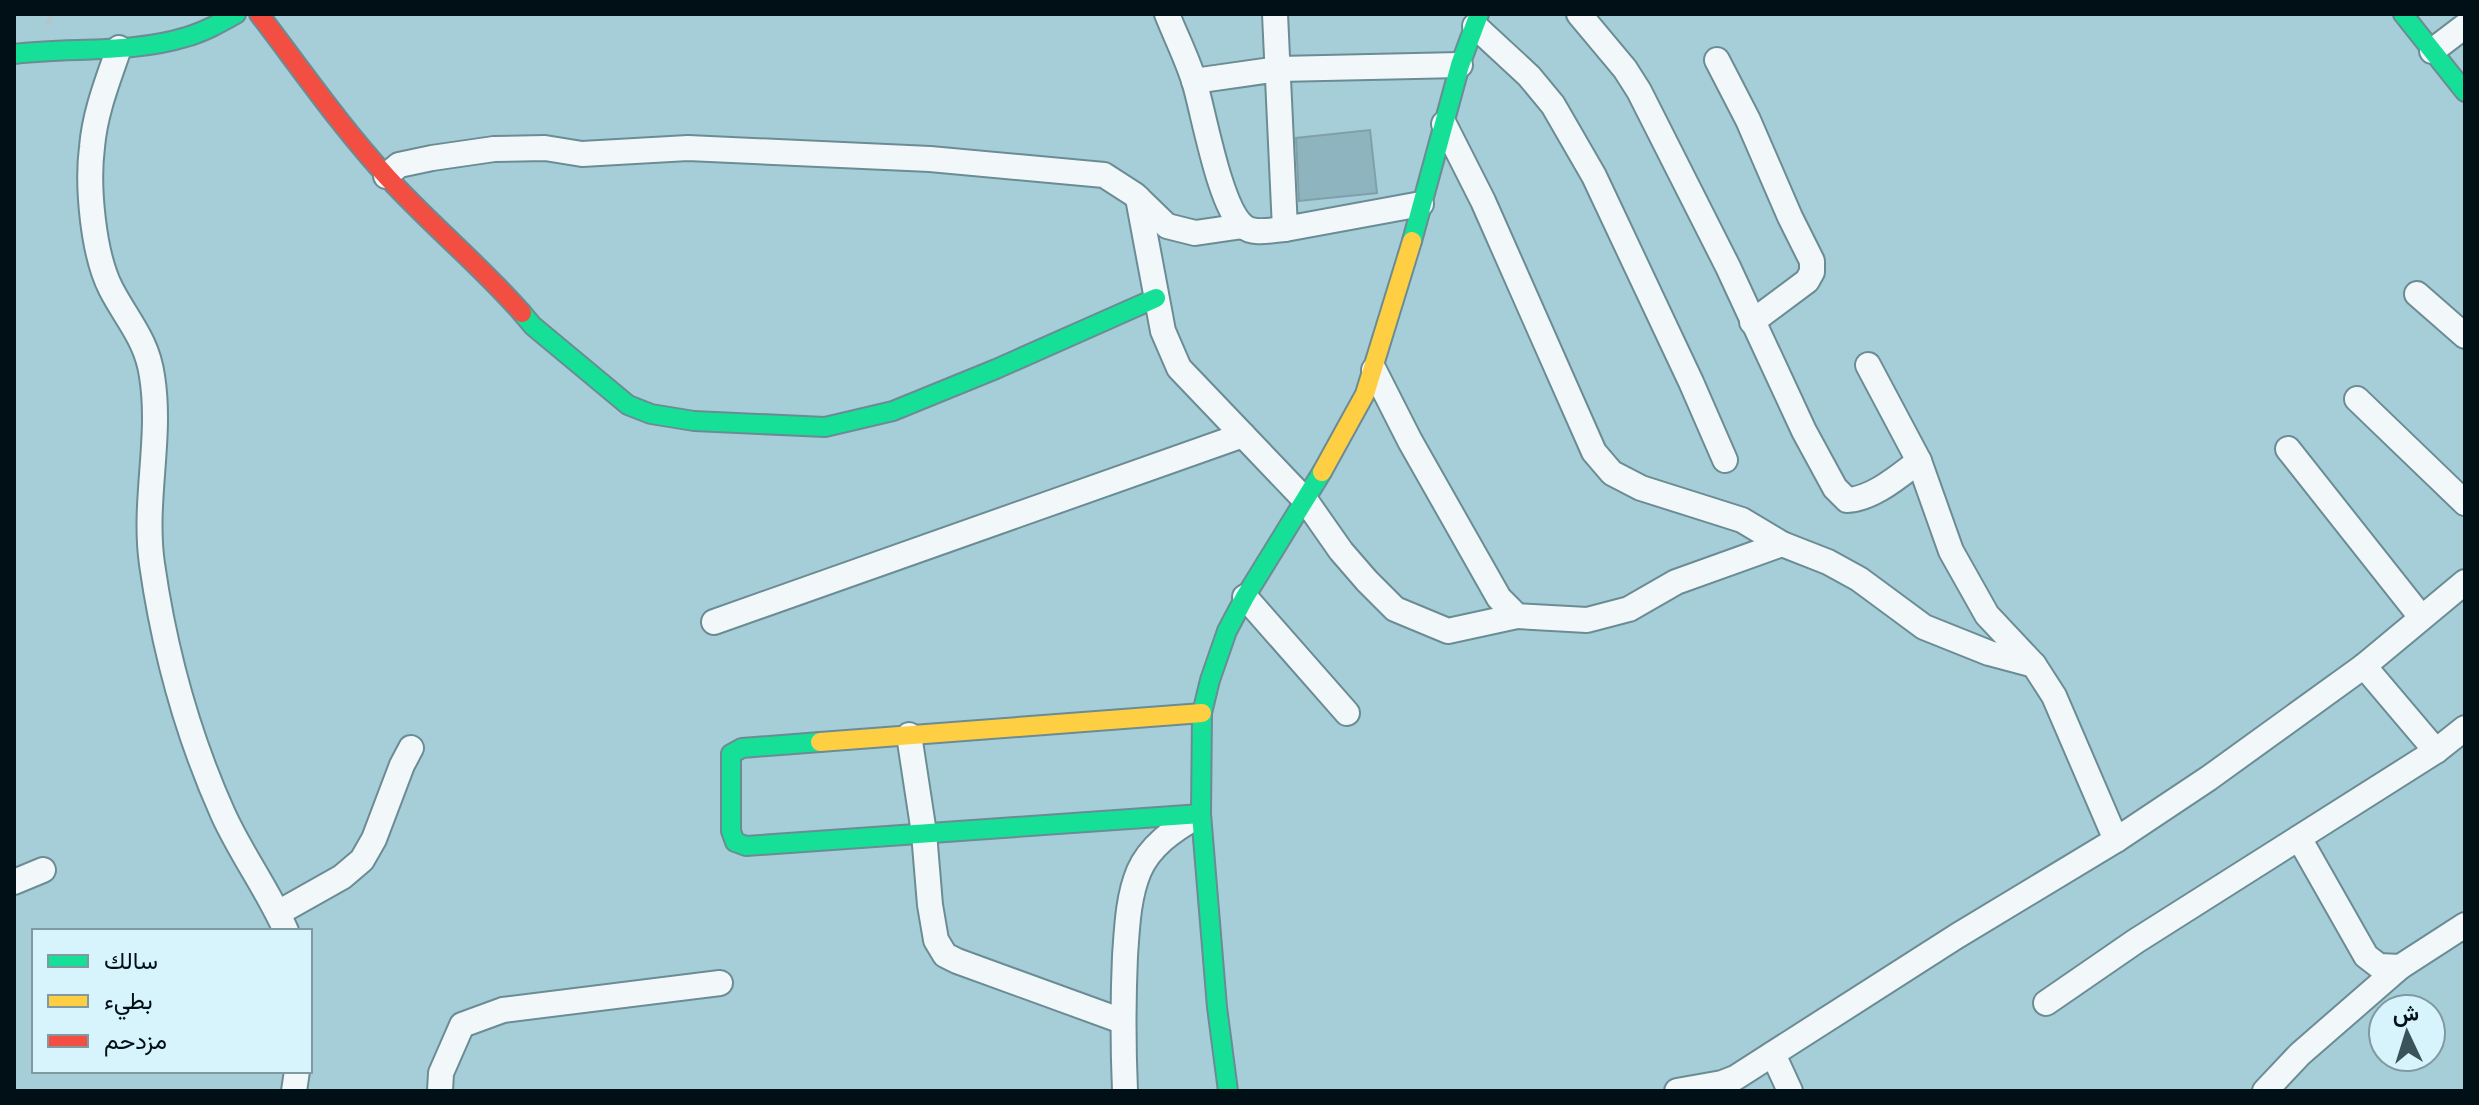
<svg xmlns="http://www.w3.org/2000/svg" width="2479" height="1105" font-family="Georgia,Vazirmatn,serif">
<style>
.building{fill:#8eb4bf;stroke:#80a0a9;stroke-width:2}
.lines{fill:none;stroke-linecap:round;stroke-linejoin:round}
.street-casing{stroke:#6b8c94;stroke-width:28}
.fast-casing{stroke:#6b8c94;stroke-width:22}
.slow-casing{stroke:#6b8c94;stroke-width:22}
.jam-casing{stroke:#6b8c94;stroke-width:22}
.path{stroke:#b7c3c6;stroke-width:4;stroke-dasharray:8 4;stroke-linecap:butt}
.street{stroke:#f2f8f9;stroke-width:24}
.fast{stroke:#16e098;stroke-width:18}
.slow{stroke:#ffcf43;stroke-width:18}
.jam{stroke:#f24e42;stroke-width:18}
</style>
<rect width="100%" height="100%" fill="#a6ced9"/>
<!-- building -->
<path class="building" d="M1370,130L1377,193L1299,201L1296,138Z"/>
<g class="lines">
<defs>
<g id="street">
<path d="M1167,14C1176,37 1188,60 1195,84C1204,115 1220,207 1243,226C1253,235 1272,230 1285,229"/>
<path d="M1275,14L1285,229L1421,204"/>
<path d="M1579,14L1625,69L1639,91L1728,267L1804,431L1835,488L1847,500C1873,499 1899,476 1919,461"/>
<path d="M1475,26L1529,76L1553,105L1594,176L1691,382L1725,460"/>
<path d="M119,48C108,80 95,112 92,147C87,186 93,254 111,289C127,320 147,340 152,376C162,438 143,501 152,564C164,648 188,736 223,814C241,854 268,890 286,931"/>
<path d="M2432,51L2465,26"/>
<path d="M1717,60L1748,120L1790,217L1812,261V272L1807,281L1752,322"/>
<path d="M1194,81L1279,69L1460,65"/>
<path d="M1444,124L1483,201L1594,452L1612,473L1641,488L1742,520L1782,544L1828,562L1859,579L1924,627L1989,653L2034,665"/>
<path d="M386,176L399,165L432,158L494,149L545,148L582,154L688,148L930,159L1104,175L1135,195L1167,226L1195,233L1243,226"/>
<path d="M1138,198L1163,331L1179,368L1306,501L1341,551L1367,581L1395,609L1448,631L1517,616"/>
<path d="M2417,294L2465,336"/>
<path d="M1868,365L1919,461L1951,551L1987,615L2034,665L2054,696L2116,840"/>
<path d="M1374,370L1410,441L1499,598L1517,616L1587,620L1629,609L1676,582L1782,544"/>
<path d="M2357,399L2465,503"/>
<path d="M2288,449L2421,617"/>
<path d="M1245,597L1347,713"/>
<path d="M714,622L1243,435"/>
<path d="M2364,666L2436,751"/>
<path d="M909,735L924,833L930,905L936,940L945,955L957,961L1122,1021"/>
<path d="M2299,838L2366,956L2379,966L2400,967"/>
<path d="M14,882L43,870"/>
<path d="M278,913L342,877L362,860L374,839L402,765L411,748"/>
<path d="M2046,1003L2136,941L2436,751L2465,728"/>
<path d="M1773,1054L1790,1091"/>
<path d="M294,1091L297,1071"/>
<path d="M440,1091L441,1073L462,1025L503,1010L720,983"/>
<path d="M1125,1091C1123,1045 1123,1001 1125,956C1127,928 1128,897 1139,871C1150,846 1173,830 1196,817"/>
<path d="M1677,1091L1722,1083L1735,1078L1957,936L2116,840L2209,778L2364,666L2465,582"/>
<path d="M2265,1091L2300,1054L2400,967L2465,925"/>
</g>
<g id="fast">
<path d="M2403,14L2465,92"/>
<path d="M14,54C70,47 131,54 186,37C204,32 220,23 236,14"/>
<path d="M1412,241L1460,65L1479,14"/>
<path d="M522,313L533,326L628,405L651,414L694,421L825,427L893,411L996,369L1156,298"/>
<path d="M820,742L742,748L731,754V831L735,842L746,846L1201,814"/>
<path d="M1228,1091L1217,1007L1201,814L1202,713L1210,680L1227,631L1245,597L1322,472"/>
</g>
<g id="slow">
<path d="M1322,472L1365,394L1412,241"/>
<path d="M820,742L1202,713"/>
</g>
<path id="jam" d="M259,14C301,69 341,127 388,178C431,225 480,265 522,313"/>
</defs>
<!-- street casing -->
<use href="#street" class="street-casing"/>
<!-- fast casing -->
<use href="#fast" class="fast-casing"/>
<!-- slow casing -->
<use href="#slow" class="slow-casing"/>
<!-- jam casing -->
<use href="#jam" class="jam-casing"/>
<!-- path -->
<path class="path" d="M47,24L53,14"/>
<!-- street -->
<use href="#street" class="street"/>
<!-- fast -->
<use href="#fast" class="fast"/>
<!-- slow -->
<use href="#slow" class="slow"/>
<!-- jam -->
<use href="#jam" class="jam"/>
</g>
<!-- border -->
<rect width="2479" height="1105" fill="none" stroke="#001016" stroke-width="32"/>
<!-- legend -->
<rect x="32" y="929" width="280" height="144" fill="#d7f4fc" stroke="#8199a0" stroke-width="2"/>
<rect x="48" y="955" width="40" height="12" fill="#16e098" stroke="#8199a0" stroke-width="2"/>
<text x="104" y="969" font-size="24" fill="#001016">سالك</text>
<rect x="48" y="995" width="40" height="12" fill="#ffcf43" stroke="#8199a0" stroke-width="2"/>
<text x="104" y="1009" font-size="24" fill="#001016">بطيء</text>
<rect x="48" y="1035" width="40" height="12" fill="#f24e42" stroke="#8199a0" stroke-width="2"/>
<text x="104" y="1049" font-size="24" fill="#001016">مزدحم</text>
<!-- north arrow -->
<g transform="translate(2407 1033) rotate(356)"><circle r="38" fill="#d7f4fc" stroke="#8199a0" stroke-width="2"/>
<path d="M0-6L14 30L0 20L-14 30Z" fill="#3a525a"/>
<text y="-12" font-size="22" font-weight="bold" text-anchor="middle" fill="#001016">ش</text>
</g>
</svg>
